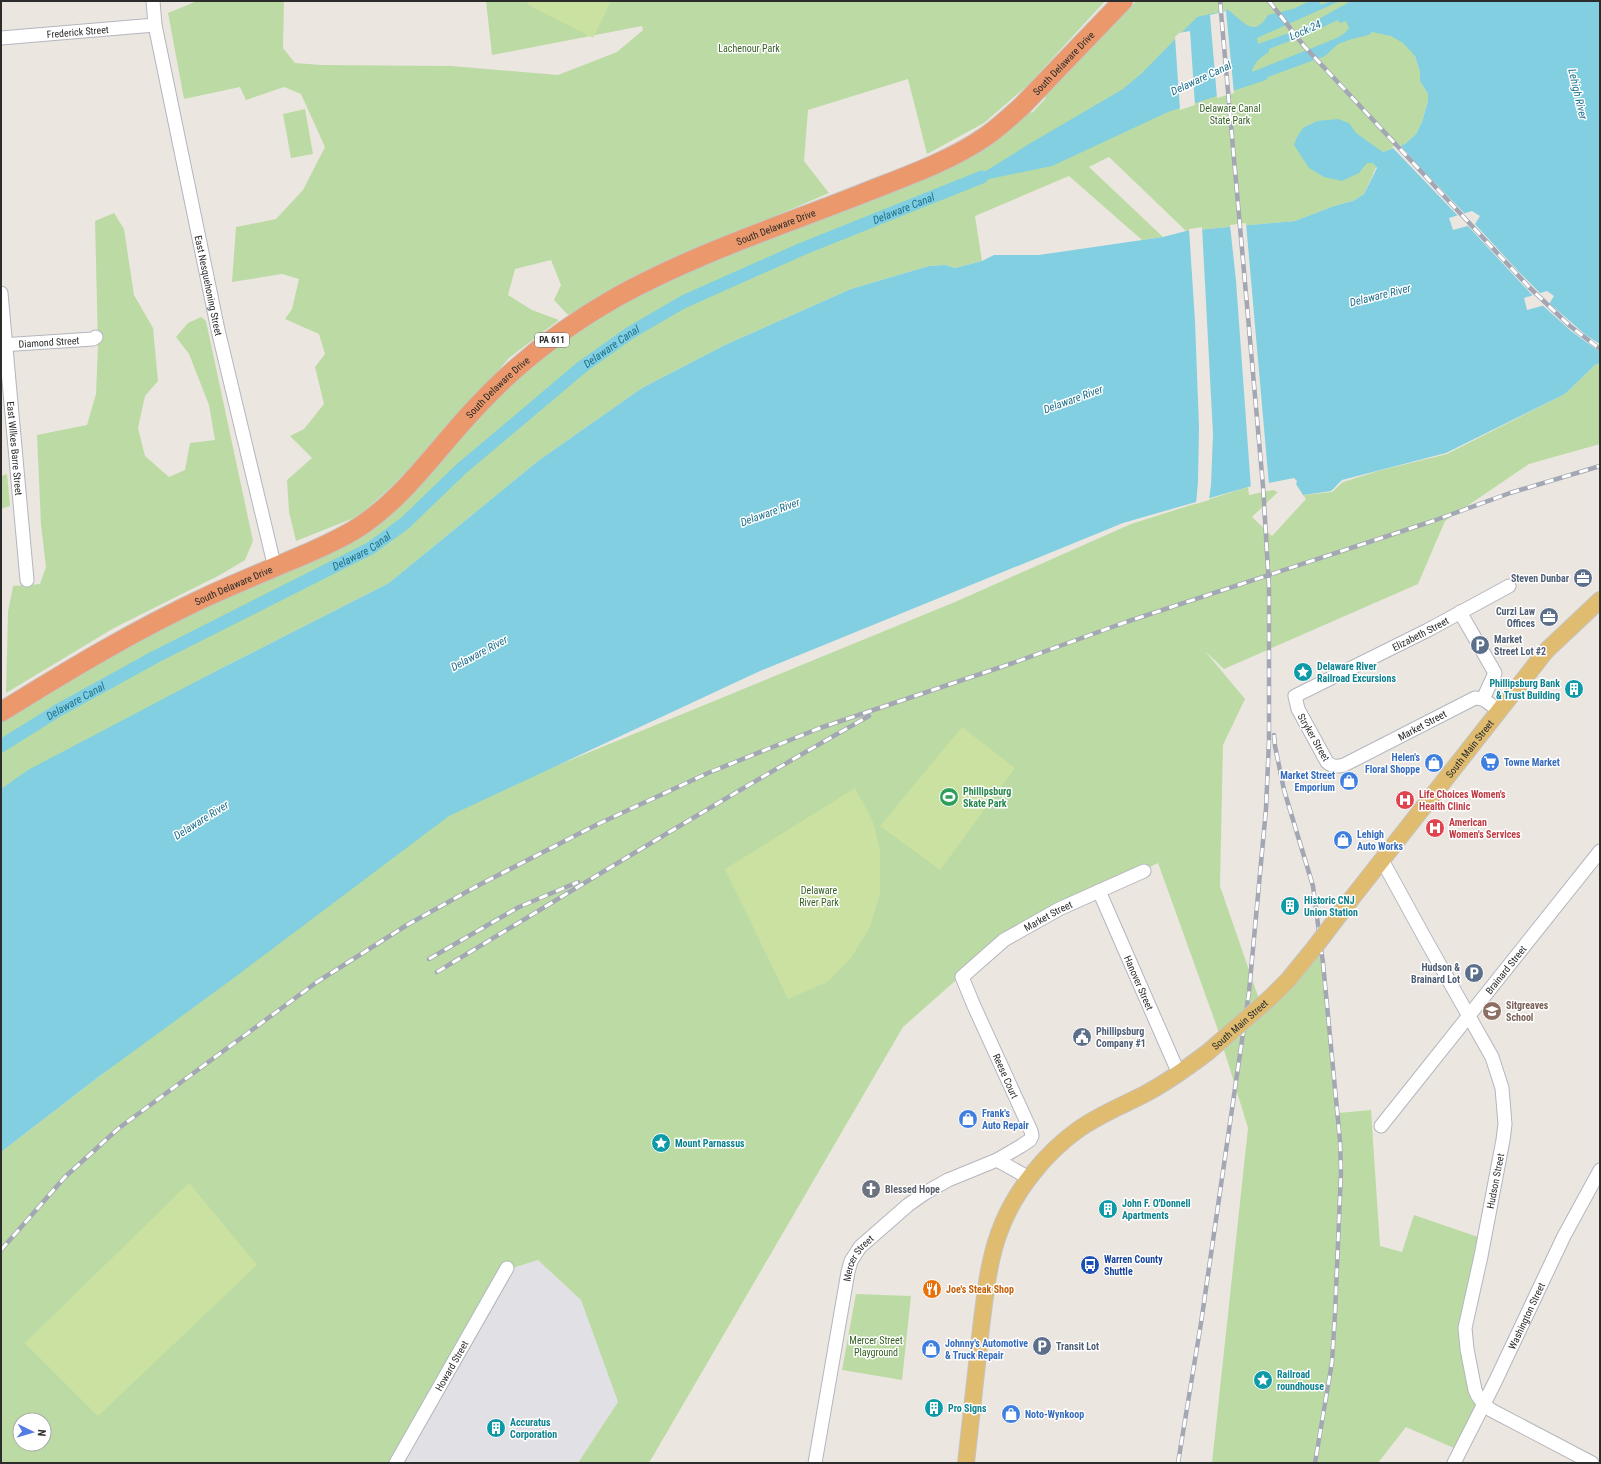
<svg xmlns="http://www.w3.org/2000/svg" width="1601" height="1464" font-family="'Roboto Condensed',sans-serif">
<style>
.industrial{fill:#e1e0e5}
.green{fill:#bcdba4;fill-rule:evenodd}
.pitch{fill:#cbe1a1}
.water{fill:#81cfe0;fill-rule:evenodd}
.pier{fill:#ece6e0}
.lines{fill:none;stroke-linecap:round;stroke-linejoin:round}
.canal{stroke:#81cfe0;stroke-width:13}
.minor-casing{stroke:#b3b6be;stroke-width:15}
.major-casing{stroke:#c4c4c4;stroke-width:18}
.highway-casing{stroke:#c4c4c4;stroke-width:21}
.minor{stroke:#fff;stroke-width:13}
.major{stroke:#e0bc71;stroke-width:16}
.highway{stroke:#eb986c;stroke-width:19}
.rail-casing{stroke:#a3a7b4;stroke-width:4.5}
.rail{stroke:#fff;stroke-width:3;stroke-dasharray:9;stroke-linecap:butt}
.major-bridge-casing{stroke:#c4c4c4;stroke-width:18;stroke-linecap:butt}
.major-bridge{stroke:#e0bc71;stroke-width:16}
.labels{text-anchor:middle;stroke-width:3;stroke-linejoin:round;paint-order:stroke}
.shield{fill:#fff;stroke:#6b6b6b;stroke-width:1}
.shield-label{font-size:9px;font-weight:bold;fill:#2c2c2c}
.street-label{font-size:10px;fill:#2c2c2c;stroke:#fff}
.park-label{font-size:10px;fill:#366124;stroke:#fff}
.service-label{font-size:10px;font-weight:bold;fill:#4e5e75;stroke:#fff;text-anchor:end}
.culture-label{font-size:10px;font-weight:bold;fill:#0d838f;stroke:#fff;text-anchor:start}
.shop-label{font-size:10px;font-weight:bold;fill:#366cbe;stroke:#fff;text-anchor:start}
.leisure-label{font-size:10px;font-weight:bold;fill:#27864d;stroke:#fff;text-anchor:start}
.health-label{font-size:10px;font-weight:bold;fill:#be3a42;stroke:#fff;text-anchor:start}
.education-label{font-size:10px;font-weight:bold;fill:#785e54;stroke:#fff;text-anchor:start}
.worship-label{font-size:10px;font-weight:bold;fill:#5b616d;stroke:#fff;text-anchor:start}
.transit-label{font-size:10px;font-weight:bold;fill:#164399;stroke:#fff;text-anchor:start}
.food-label{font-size:10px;font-weight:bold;fill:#c56008;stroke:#fff;text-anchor:start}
.water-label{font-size:11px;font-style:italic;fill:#1f718d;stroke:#fff}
</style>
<rect width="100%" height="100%" fill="#ece6e0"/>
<!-- industrial -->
<path class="industrial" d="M538,1260L581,1300L618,1402L578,1463H389L497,1273Z"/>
<!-- green -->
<g class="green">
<path d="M197,1H284L283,48L295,63L322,65L451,66L558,75L617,52L643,30L642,26L492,55L486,1H1105L1030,83L984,123L927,154L908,79L808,110L804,161L829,193L678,258L568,315L554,300L561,285L551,260L515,269L508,295L532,310L559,320L509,358L447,430L392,486L359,516L296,541L289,512L287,480L312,458L290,436L304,429L324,404L315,367L325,354L319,334L285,319L292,309L299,279L282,274L232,282L236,227L276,219L303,190L325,147L301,94L284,87L246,100L240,87L184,99L168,13Z"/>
<path d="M1136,1H1382L1415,56L1420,72V81L1428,94V101L1422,122L1416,134L1405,144L1383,152L1364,194L1353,201L1334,206L1295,221L1186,231L1109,157L1089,167L1163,237L1142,240L1069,176L975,216L982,261L955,268L945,265L929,266L851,289L725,345L642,388L538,461L389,583L218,670L1,789V722L46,694L166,627L230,595L330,552L372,529L400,507L452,447L491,404L531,368L573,335L608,312L672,278L1029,111L1032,113L1046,98L1043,95Z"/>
<path d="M305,109L313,154L291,158L283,114Z"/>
<path d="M114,213L124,229L134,295L153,328L158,381L145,396L138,428L145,456L169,477L185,470L190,443L215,440L209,405L189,354L176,337L188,323L201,317L206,321L253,541L245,560L220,575L114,628L6,693L8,612L13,586L40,584L46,567L41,525L37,435L87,425L96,394L98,345L95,221Z"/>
<path d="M1600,363V444L1529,464L1445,521L1418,584L1224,669L1205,651L1245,699L1223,745L1220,886L1261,1005L1320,945L1338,1113L1371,1110L1380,1246L1402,1252L1414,1215L1484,1239L1466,1325L1486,1404L1463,1452L1406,1427L1378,1463H1212L1248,1128L1217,1027L1158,863L997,944L903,1027L649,1463H578L618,1402L581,1300L538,1260L497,1273L389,1463H1V1152L101,1075L395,832L955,602L1131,524L1248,487L1249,495L1273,490L1278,492L1252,517L1272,536L1306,499L1303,495L1332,492L1343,482L1378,471L1447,454L1565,394L1595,365ZM20,1420H44V1444H20Z"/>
<path d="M7,474L10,506L1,509V476Z"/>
<path d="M856,1294L911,1296L902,1380L842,1370Z"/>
</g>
<!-- pitch -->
<g class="pitch">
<path d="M528,1H611L593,38L527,4Z"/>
<path d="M962,727L1015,768L940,870L880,826Z"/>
<path d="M855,788L873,822L880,850V893L870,927L851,958L827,982L788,999L725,869Z"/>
<path d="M189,1183L257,1265L98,1416L25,1343Z"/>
</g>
<!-- water -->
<path class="water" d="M1310,1H1319L1321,5L1330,1H1340L1257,38L1258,44L1303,28L1351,1H1600V363L1595,365L1565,394L1446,453L1342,480L1331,491L1303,495L1296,484L1297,481L1294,478L1248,487L1123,523L760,671L449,816L223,986L101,1075L1,1152V789L28,770L218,670L389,583L538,461L642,388L725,345L851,289L929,266L945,265L955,268L982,261L994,255H1039L1163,237L1186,231L1295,221L1334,206L1353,201L1364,194L1377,168L1373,163H1367L1359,173L1342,181L1324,177L1309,168L1294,145L1297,137L1303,128L1317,121L1338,119L1349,123L1356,133L1383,152L1405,144L1416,134L1422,122L1428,101V94L1420,81V72L1415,56L1403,43L1391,36L1372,32L1369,35L1352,39L1338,44L1325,56L1268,77L1266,80L1168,112L1052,166L965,184L1029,144L1123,89L1142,73L1197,17L1228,10C1243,20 1253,40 1268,15L1293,9ZM1338,20L1340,23L1346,21L1349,28L1345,33L1337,38L1252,72C1253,63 1261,57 1269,52V49L1306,35ZM1472,211L1480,216L1475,224L1453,230L1449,218ZM1547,291L1554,296L1549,304L1527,310L1524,298Z"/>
<!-- pier -->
<g class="pier">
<path d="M1226,11L1234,93L1217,98L1210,15Z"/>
<path d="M1190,31L1195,105L1180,110L1175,37L1179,33Z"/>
<path d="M1399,144L1416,163L1466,215L1459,217L1392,147Z"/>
<path d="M1473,222L1519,272L1542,295L1534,297L1466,224Z"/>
<path d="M1246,223L1269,485L1251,489L1236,281L1230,225Z"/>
<path d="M1202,227L1213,434L1211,485L1209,500L1196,504L1198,482L1199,427L1195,321L1189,229Z"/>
<path d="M1548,302L1587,336L1600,344V352L1571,331L1541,304Z"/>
</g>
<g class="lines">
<!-- canal -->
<path class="canal" id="s1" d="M1,746L57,711L155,657L371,548L405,523L461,469L582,367L630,333L683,302L802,249L982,177"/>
<defs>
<g id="minor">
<path id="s2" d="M153,1L155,25L218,330L275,568"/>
<path id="s3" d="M1,38L155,25"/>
<path id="s4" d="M1,293L27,580"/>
<path id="s5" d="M1,345L93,339L96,337"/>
<path d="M1460,612L1495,673L1483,699"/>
<path id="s6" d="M1500,711L1483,699L1475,698L1344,765C1337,767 1332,767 1327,762L1298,709L1295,696L1428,630L1509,586"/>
<path d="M1382,860L1427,942L1492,1057L1502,1088L1505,1124L1503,1140L1481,1256L1465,1328L1467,1349L1475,1390C1478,1399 1484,1404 1491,1410L1592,1463"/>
<path id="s7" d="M1099,891L1179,1074"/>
<path id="s8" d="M1381,1126L1600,851"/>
<path d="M997,1160L1029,1178"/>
<path id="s9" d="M396,1463L507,1268"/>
<path id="s10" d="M815,1463L848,1272L851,1261L860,1247L908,1205L925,1193L948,1180L997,1160L1021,1146L1030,1140L1032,1136L1031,1131L974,1006L962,977L1004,940L1059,909L1144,871"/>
<path id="s11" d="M1454,1463L1495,1382L1564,1236L1600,1170"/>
</g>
<g id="major">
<path id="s12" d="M1349,902L1546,651L1600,600"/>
<path d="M1270,998L1288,980L1315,947"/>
<path d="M966,1463C971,1418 976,1373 981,1328C985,1297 988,1263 999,1233C1013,1193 1044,1154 1079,1129C1099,1115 1121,1106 1143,1095C1166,1083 1187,1068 1208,1052"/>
</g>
<g id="highway">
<path id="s13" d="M1,712C67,671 135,630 206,597C239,582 273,568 306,554C326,545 347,536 365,523C406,494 435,452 469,415C510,369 561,329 615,298C692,255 777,227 859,195C901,178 947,163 985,137C998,128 1010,117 1022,106L1123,1"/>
</g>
</defs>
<!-- minor casing -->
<use href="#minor" class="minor-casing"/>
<!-- major casing -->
<use href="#major" class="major-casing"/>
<!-- highway casing -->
<use href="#highway" class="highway-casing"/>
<!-- minor -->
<use href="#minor" class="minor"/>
<!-- major -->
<use href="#major" class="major"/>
<!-- highway -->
<use href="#highway" class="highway"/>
<defs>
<g id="rail">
<path d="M1269,1L1304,46L1529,287L1570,326L1600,349"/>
<path d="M1274,735L1275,746L1284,790L1313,886L1323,963L1340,1141L1341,1173L1335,1314L1332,1362L1315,1463"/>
<path d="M429,959L519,907L578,882"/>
<path d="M437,972C580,886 723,798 869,716"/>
<path d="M1,1250L65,1177L119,1128L317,982L407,925L479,885L596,825L708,773L820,728L1013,663L1126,622L1433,521L1510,493L1600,466"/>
<path d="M1178,1463L1201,1323L1249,992L1266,809L1269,740V587L1263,486L1220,1"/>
</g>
</defs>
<!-- rail casing -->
<use href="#rail" class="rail-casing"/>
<!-- rail -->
<use href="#rail" class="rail"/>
<defs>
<g id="major-bridge">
<path d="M1315,947L1349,902"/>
<path id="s14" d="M1208,1052L1270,998"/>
</g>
</defs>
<!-- major-bridge casing -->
<use href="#major-bridge" class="major-bridge-casing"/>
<!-- major-bridge -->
<use href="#major-bridge" class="major-bridge"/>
</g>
<!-- icons -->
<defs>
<symbol id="office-disc" viewBox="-11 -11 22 22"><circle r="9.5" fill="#5c6f8a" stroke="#fff"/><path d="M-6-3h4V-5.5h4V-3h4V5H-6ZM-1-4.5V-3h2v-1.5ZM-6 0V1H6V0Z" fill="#fff"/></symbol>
<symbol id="parking-disc" viewBox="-11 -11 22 22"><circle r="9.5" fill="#5c6f8a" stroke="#fff"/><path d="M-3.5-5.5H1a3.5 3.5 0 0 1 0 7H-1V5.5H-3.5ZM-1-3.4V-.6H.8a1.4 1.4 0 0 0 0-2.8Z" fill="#fff"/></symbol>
<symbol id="sight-disc" viewBox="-11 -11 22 22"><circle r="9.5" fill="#0f9aa8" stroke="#fff"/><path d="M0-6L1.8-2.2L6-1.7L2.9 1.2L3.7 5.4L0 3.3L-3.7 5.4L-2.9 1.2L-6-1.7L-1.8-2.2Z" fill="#fff"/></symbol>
<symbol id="building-disc" viewBox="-11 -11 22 22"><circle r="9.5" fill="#0f9aa8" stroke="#fff"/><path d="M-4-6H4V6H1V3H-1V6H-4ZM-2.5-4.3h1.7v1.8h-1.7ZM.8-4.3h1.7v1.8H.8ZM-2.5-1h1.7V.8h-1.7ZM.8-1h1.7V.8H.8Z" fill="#fff"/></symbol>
<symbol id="supermarket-disc" viewBox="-11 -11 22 22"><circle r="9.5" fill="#3f7fe0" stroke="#fff"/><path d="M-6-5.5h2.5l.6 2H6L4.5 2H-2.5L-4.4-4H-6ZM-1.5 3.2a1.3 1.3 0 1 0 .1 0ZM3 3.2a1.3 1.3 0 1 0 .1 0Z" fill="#fff"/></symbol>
<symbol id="shop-disc" viewBox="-11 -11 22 22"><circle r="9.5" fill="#3f7fe0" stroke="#fff"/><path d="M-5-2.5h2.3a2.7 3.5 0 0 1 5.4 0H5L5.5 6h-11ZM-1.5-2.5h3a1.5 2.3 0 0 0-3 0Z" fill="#fff"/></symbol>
<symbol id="stadium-disc" viewBox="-11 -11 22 22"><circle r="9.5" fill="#2e9e5b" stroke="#fff"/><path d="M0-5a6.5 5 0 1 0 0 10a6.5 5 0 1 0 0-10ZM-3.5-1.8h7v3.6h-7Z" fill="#fff"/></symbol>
<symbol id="hospital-disc" viewBox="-11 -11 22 22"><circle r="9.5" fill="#e0444e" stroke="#fff"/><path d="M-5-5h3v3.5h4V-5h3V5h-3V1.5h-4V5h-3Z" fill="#fff"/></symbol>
<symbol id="school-disc" viewBox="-11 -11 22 22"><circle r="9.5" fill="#8d6e63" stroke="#fff"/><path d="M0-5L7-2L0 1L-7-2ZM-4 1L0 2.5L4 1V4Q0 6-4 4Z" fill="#fff"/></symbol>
<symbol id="civic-disc" viewBox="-11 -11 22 22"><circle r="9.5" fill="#5c6f8a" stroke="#fff"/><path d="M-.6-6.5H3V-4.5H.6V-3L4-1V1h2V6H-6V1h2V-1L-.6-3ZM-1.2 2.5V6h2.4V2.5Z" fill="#fff"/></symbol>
<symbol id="church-disc" viewBox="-11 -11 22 22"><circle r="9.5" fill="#6b7280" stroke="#fff"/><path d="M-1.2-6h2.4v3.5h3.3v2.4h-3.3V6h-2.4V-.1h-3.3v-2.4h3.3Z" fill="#fff"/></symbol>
<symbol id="bus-disc" viewBox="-11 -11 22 22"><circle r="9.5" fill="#1a4fb4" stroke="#fff"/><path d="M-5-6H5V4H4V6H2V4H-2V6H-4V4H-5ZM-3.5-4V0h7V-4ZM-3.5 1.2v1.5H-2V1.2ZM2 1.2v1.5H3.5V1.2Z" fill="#fff"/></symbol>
<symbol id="restaurant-disc" viewBox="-11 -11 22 22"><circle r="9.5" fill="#e8710a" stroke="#fff"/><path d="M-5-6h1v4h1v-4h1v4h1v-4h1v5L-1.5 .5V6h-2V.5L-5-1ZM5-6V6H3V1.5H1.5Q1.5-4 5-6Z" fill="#fff"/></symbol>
</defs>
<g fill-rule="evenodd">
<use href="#office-disc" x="1572" y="567" width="22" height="22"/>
<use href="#office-disc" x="1538" y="606" width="22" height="22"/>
<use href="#parking-disc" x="1469" y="634" width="22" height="22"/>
<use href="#sight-disc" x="1292" y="661" width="22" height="22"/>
<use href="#building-disc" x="1563" y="678" width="22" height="22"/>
<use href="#supermarket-disc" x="1479" y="751" width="22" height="22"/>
<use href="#shop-disc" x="1423" y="752" width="22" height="22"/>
<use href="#shop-disc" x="1338" y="770" width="22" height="22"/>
<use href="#stadium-disc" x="938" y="786" width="22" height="22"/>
<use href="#hospital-disc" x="1394" y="789" width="22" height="22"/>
<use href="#hospital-disc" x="1424" y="817" width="22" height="22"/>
<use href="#shop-disc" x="1332" y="829" width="22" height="22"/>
<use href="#building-disc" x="1279" y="895" width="22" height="22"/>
<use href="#parking-disc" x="1463" y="962" width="22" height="22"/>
<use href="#school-disc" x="1481" y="1000" width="22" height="22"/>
<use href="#civic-disc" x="1071" y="1026" width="22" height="22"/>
<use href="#shop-disc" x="957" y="1108" width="22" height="22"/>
<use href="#sight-disc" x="650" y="1132" width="22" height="22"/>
<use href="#church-disc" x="860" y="1178" width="22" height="22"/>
<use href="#building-disc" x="1097" y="1198" width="22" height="22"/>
<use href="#bus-disc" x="1079" y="1254" width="22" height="22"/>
<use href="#restaurant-disc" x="921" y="1278" width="22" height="22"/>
<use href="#parking-disc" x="1031" y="1335" width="22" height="22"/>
<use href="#shop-disc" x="920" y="1338" width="22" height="22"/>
<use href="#sight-disc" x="1252" y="1369" width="22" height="22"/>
<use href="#building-disc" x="923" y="1397" width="22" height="22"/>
<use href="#shop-disc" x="1000" y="1403" width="22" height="22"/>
<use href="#building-disc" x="485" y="1417" width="22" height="22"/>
</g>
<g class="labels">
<!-- shield labels -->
<rect class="shield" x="535" y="333" width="34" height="14" rx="3"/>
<g class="shield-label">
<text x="552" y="343">PA 611</text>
</g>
<!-- street labels -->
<g class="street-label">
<text dy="4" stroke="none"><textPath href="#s3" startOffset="77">Frederick Street</textPath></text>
<text dy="4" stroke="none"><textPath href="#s13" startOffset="1261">South Delaware Drive</textPath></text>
<text dy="4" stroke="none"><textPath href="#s13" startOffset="925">South Delaware Drive</textPath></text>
<text dy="4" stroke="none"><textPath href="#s2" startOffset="290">East Nesquehoning Street</textPath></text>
<text dy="4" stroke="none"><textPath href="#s5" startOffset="48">Diamond Street</textPath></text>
<text dy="4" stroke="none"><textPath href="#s13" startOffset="601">South Delaware Drive</textPath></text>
<text dy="4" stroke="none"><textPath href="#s4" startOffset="156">East Wilkes Barre Street</textPath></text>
<text dy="4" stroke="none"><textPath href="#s13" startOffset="265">South Delaware Drive</textPath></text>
<text dy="4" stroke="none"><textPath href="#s6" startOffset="408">Elizabeth Street</textPath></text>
<text transform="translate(1422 725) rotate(-28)" y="4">Market Street</text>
<text transform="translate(1314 737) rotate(60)" y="4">Stryker Street</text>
<text dy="4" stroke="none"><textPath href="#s12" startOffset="195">South Main Street</textPath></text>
<text dy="4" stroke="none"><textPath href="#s10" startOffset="709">Market Street</textPath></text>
<text dy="4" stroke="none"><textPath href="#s8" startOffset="200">Brainard Street</textPath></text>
<text dy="4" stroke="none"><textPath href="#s7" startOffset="100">Hanover Street</textPath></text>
<text dy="4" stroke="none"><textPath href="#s14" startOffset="42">South Main Street</textPath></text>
<text transform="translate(1006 1076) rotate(66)" y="4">Reese Court</text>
<text transform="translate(1495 1181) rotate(-79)" y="4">Hudson Street</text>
<text dy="4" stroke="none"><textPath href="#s10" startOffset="211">Mercer Street</textPath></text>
<text dy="4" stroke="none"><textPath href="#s11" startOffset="164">Washington Street</textPath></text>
<text dy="4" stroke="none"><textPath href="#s9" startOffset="112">Howard Street</textPath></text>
</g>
<!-- park labels -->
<g class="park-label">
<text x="749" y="52">Lachenour Park</text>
<text x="1230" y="112">Delaware Canal<tspan x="1230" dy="12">State Park</tspan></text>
<text x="819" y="894">Delaware<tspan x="819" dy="12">River Park</tspan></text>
<text x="876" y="1344">Mercer Street<tspan x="876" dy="12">Playground</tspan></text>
</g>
<!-- service labels -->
<g class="service-label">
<text x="1569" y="582">Steven Dunbar</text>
<text x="1535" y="615">Curzi Law<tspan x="1535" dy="12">Offices</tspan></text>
<text x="1494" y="643" text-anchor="start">Market<tspan x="1494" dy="12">Street Lot #2</tspan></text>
<text x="1460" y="971">Hudson &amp;<tspan x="1460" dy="12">Brainard Lot</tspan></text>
<text x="1096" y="1035" text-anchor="start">Phillipsburg<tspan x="1096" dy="12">Company #1</tspan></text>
<text x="1056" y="1350" text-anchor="start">Transit Lot</text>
</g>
<!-- culture labels -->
<g class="culture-label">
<text x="1317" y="670">Delaware River<tspan x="1317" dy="12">Railroad Excursions</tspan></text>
<text x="1560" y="687" text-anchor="end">Phillipsburg Bank<tspan x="1560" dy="12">&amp; Trust Building</tspan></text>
<text x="1304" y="904">Historic CNJ<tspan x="1304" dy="12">Union Station</tspan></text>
<text x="675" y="1147">Mount Parnassus</text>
<text x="1122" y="1207">John F. O'Donnell<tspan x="1122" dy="12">Apartments</tspan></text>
<text x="1277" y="1378">Railroad<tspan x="1277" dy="12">roundhouse</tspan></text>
<text x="948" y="1412">Pro Signs</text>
<text x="510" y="1426">Accuratus<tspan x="510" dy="12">Corporation</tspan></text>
</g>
<!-- shop labels -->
<g class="shop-label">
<text x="1420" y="761" text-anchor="end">Helen's<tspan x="1420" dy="12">Floral Shoppe</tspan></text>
<text x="1504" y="766">Towne Market</text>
<text x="1335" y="779" text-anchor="end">Market Street<tspan x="1335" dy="12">Emporium</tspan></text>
<text x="1357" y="838">Lehigh<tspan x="1357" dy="12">Auto Works</tspan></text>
<text x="982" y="1117">Frank's<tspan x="982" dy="12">Auto Repair</tspan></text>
<text x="945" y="1347">Johnny's Automotive<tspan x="945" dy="12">&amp; Truck Repair</tspan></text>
<text x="1025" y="1418">Noto-Wynkoop</text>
</g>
<!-- leisure labels -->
<g class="leisure-label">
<text x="963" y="795">Phillipsburg<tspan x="963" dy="12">Skate Park</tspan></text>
</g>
<!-- health labels -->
<g class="health-label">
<text x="1419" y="798">Life Choices Women's<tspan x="1419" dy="12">Health Clinic</tspan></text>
<text x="1449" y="826">American<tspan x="1449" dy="12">Women's Services</tspan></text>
</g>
<!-- education labels -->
<g class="education-label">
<text x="1506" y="1009">Sitgreaves<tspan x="1506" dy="12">School</tspan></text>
</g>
<!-- worship labels -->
<g class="worship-label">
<text x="885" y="1193">Blessed Hope</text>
</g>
<!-- transit labels -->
<g class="transit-label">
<text x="1104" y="1263">Warren County<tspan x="1104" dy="12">Shuttle</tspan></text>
</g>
<!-- food labels -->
<g class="food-label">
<text x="946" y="1293">Joe's Steak Shop</text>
</g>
<!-- water labels -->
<g class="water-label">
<text transform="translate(1305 30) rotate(-24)" y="4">Lock 24</text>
<text transform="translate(1201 78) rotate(-25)" y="4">Delaware Canal</text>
<text transform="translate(1578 94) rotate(77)" y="4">Lehigh River</text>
<text dy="4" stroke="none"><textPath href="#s1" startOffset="1058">Delaware Canal</textPath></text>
<text transform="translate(1380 295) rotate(-14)" y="4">Delaware River</text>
<text dy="4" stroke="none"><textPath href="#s1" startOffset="734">Delaware Canal</textPath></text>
<text transform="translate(1073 399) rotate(-20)" y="4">Delaware River</text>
<text transform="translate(770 512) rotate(-20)" y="4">Delaware River</text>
<text dy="4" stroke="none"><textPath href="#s1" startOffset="410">Delaware Canal</textPath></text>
<text transform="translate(479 653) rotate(-28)" y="4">Delaware River</text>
<text dy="4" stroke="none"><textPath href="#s1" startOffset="87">Delaware Canal</textPath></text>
<text transform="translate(201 820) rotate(-32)" y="4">Delaware River</text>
</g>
</g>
<!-- border -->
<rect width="1601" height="1464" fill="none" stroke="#2c2c2c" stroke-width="4"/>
<!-- north arrow -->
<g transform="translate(32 1432) rotate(95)"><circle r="19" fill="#ffffff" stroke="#ababab"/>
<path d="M0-3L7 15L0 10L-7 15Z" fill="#557ce4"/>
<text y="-6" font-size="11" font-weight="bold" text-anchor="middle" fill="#2c2c2c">N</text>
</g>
</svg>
